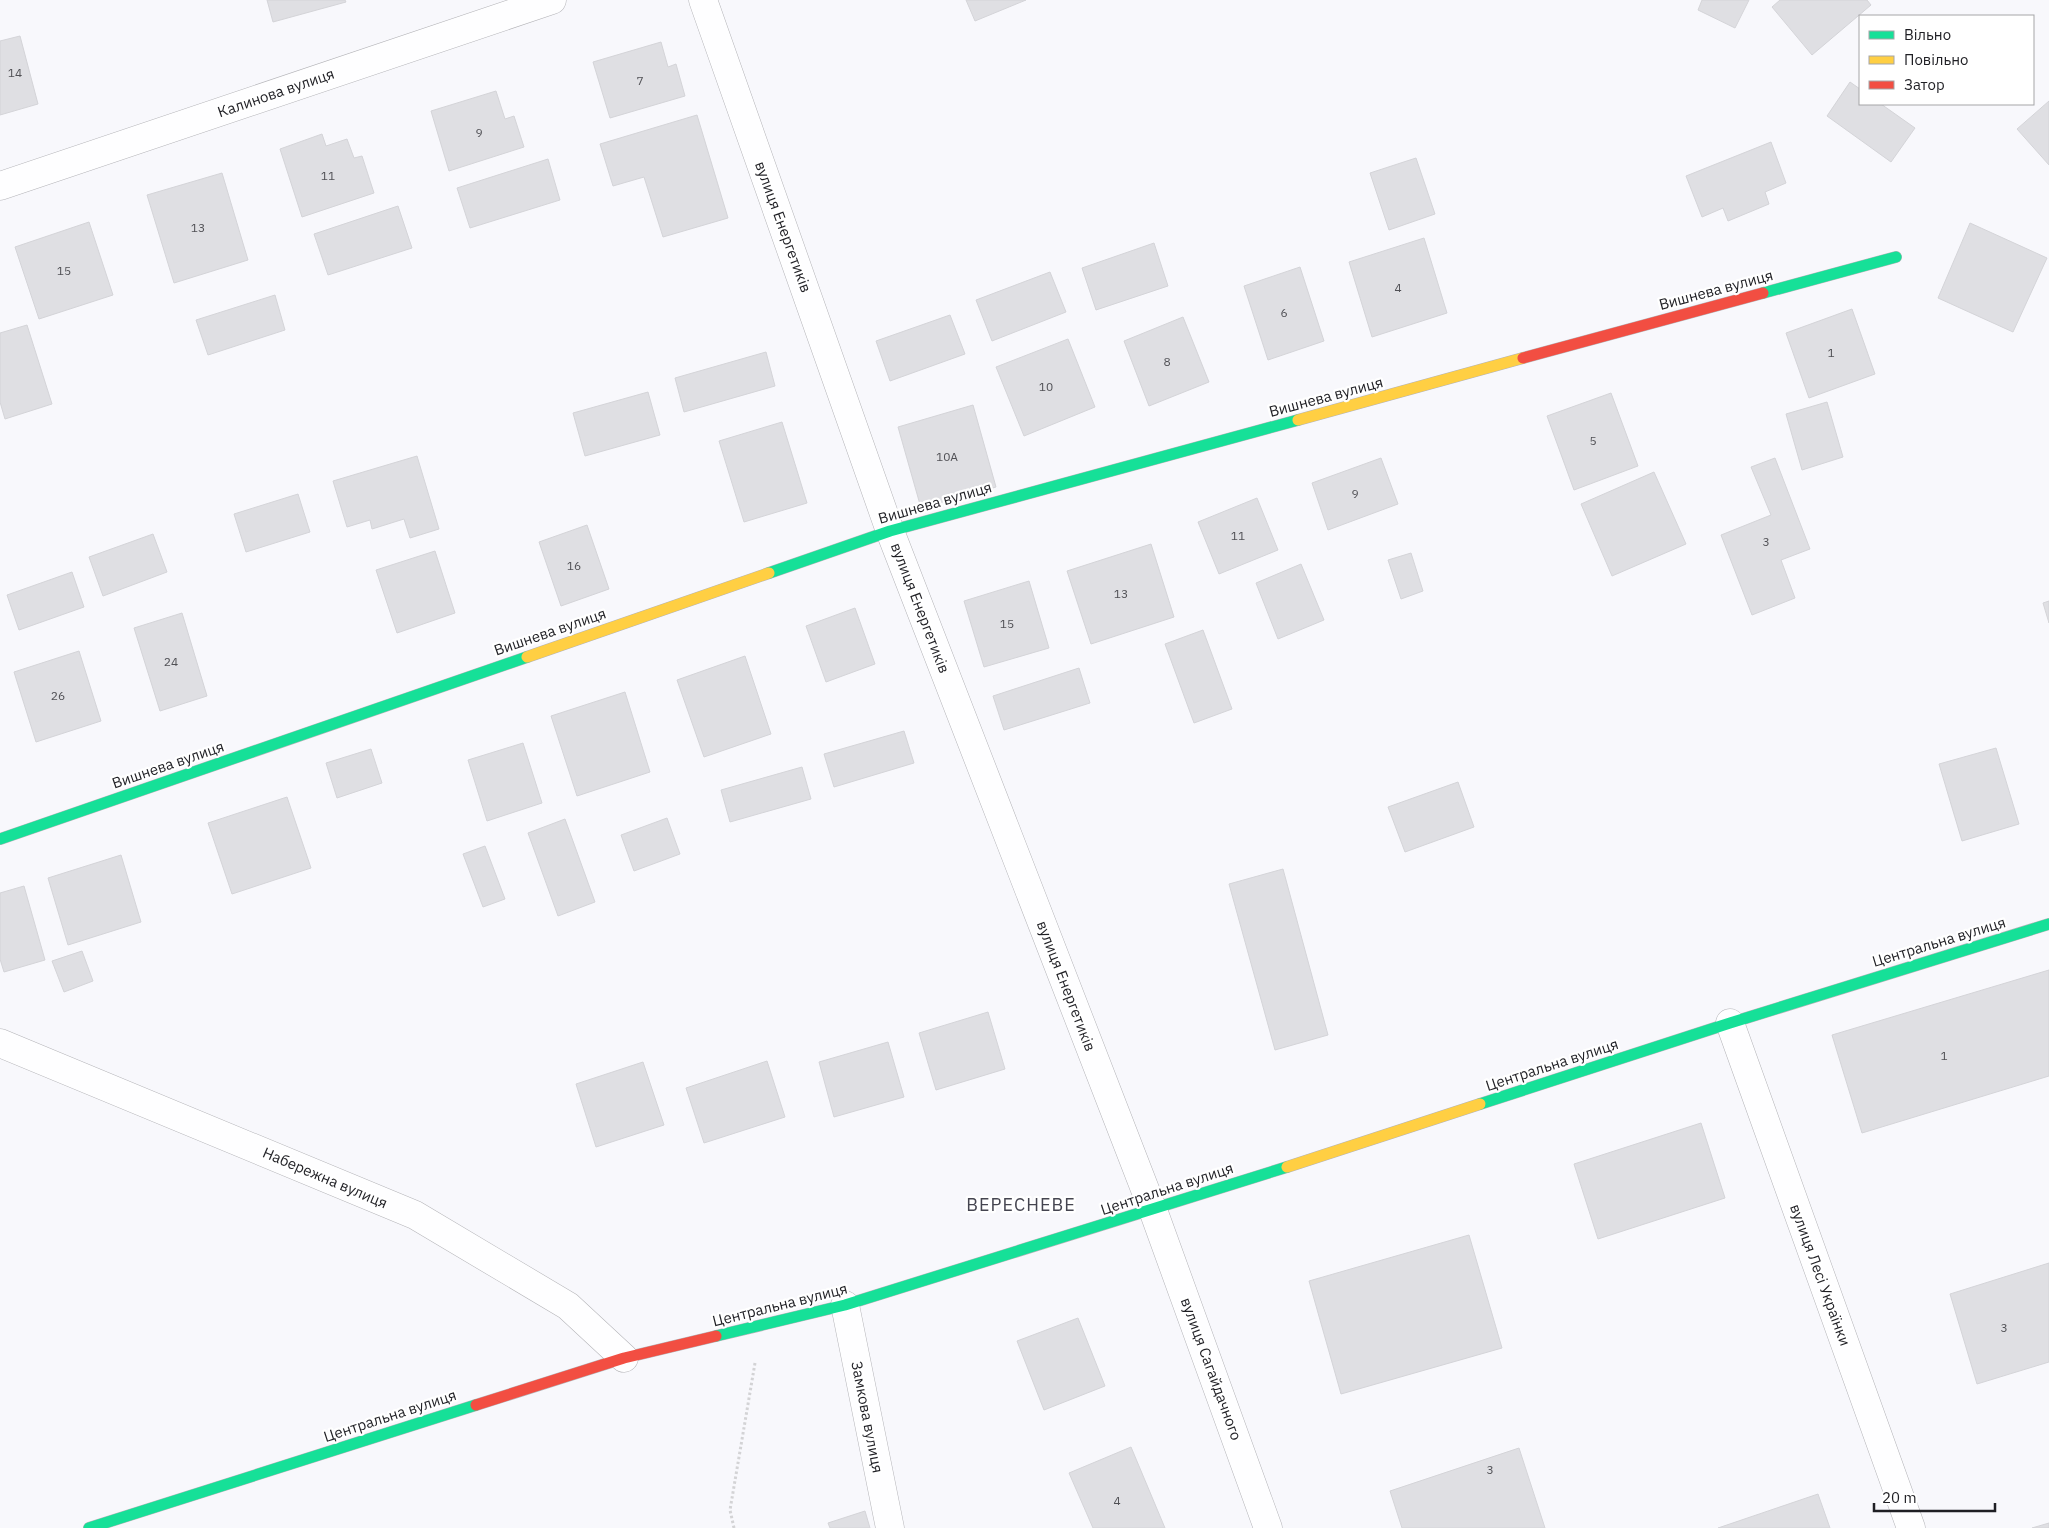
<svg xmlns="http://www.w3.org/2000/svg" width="2049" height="1528" font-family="'IBM Plex Sans',sans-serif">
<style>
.building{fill:#dfdfe3;stroke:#d4d4d8}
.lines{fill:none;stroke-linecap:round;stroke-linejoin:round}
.street-casing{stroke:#b4b4b8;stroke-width:29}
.fast-casing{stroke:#b4b4b8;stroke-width:12}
.slow-casing{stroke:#b4b4b8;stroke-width:12}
.jam-casing{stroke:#b4b4b8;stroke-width:12}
.path{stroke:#d3d3d5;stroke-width:3;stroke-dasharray:2.5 2.5;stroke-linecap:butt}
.street{stroke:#fefeff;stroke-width:28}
.fast{stroke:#16e098;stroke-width:11}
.slow{stroke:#ffcf43;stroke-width:11}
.jam{stroke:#f24e42;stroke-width:11}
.labels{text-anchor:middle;stroke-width:4.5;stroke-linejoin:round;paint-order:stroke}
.number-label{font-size:12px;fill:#505055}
.street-label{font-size:15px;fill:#1f1f24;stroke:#fff}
.quarter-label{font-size:18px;letter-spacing:1px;fill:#454550;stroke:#fff}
</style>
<rect width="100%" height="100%" fill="#f8f8fc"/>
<!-- building -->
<g class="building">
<path d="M267,0H345L346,2L273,22Z"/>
<path d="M966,0H1026L975,21Z"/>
<path d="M1702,0H1749L1735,28L1698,10Z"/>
<path d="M1780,0H1867L1871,5L1812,55L1772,7Z"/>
<path d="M20,36L38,104L0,115V41Z"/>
<path d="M661,42L668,67L676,64L685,96L610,118L593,62Z"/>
<path d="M1850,82L1860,89V104H1881L1915,128L1891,162L1827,116Z"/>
<path d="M496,91L505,119L514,116L524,147L449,171L431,111Z"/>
<path d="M2049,101V165L2017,129Z"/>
<path d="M697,115L728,218L663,237L644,177L613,186L600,144Z"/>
<path d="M322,134L326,146L347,139L354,158L362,156L374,193L302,217L280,149Z"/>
<path d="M1771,142L1786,183L1765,192L1769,204L1728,221L1723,208L1702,217L1686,176Z"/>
<path d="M1416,158L1435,214L1389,230L1370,173Z"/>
<path d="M548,159L560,200L470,228L457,188Z"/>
<path d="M222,173L248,260L174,283L147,195Z"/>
<path d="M398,206L412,248L328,275L314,234Z"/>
<path d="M89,222L113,295L39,319L15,247Z"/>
<path d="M1970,223L2047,258L2013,332L1938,298Z"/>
<path d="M1424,238L1447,313L1372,337L1349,262Z"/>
<path d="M1154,243L1168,286L1096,310L1082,268Z"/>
<path d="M1300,267L1324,341L1268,360L1244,286Z"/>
<path d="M1050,272L1066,312L992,341L976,300Z"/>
<path d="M275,295L285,330L208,355L196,320Z"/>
<path d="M1852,309L1875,374L1809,398L1786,333Z"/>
<path d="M950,315L965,354L890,381L876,341Z"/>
<path d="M1183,317L1209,382L1149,406L1124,341Z"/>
<path d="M27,325L52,404L5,419L0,402V333Z"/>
<path d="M1068,339L1095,407L1024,436L996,367Z"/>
<path d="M766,352L775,386L684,412L675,378Z"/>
<path d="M648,392L660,435L585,456L573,413Z"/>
<path d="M1611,393L1638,466L1574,490L1547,416Z"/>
<path d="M1827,402L1843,457L1802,470L1786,414Z"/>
<path d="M973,405L996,487L921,508L898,427Z"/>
<path d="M782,422L807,503L744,522L719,441Z"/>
<path d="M417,456L439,529L410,538L404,519L372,529L370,520L347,527L333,481Z"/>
<path d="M1381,458L1398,504L1328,530L1312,483Z"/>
<path d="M1775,458L1810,549L1781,560L1795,598L1752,615L1721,535L1771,515L1751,467Z"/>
<path d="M1654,472L1686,544L1612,576L1581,504Z"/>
<path d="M298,494L310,532L246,552L234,514Z"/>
<path d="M1257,498L1278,550L1219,574L1198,522Z"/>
<path d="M587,525L609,589L561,606L539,542Z"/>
<path d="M153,534L167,572L103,596L89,557Z"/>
<path d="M1151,544L1174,617L1091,644L1067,571Z"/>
<path d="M435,551L455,613L397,633L376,570Z"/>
<path d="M1411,553L1423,591L1401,599L1388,560Z"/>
<path d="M1301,564L1324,620L1278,639L1256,583Z"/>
<path d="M72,572L84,607L19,630L7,595Z"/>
<path d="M1029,581L1049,648L984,667L964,601Z"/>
<path d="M2049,601V623L2043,603Z"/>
<path d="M855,608L875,664L826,682L806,626Z"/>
<path d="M182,613L207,696L160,711L134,628Z"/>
<path d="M1203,630L1232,709L1194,723L1165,644Z"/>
<path d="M79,651L101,721L36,742L14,672Z"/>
<path d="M745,656L771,734L704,757L677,680Z"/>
<path d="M1079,668L1090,703L1004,730L993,696Z"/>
<path d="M625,692L650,772L577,796L551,716Z"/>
<path d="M904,731L914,763L834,787L824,754Z"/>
<path d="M523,743L542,803L487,821L468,760Z"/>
<path d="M1996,748L2019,824L1962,841L1939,764Z"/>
<path d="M371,749L382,783L337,798L326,763Z"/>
<path d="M802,767L811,799L730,822L721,790Z"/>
<path d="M1458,782L1474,827L1405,852L1388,807Z"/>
<path d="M287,797L311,868L232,894L208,823Z"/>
<path d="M667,818L680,854L634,871L621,835Z"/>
<path d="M565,819L595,902L558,916L528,833Z"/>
<path d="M485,846L505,899L483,907L463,854Z"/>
<path d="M121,855L141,922L68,945L48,878Z"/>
<path d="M1283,869L1328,1035L1275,1050L1229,884Z"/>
<path d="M24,886L45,960L4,972L0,959V893Z"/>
<path d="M82,951L93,981L64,992L52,961Z"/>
<path d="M2049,970V1076L1862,1133L1832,1035Z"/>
<path d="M988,1012L1005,1069L936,1090L919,1033Z"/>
<path d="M888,1042L904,1097L834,1117L819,1062Z"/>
<path d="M767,1061L785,1117L704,1143L686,1088Z"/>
<path d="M643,1062L664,1125L596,1147L576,1084Z"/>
<path d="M1701,1123L1725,1198L1598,1239L1574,1164Z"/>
<path d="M1469,1235L1502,1348L1341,1394L1309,1281Z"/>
<path d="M2049,1263V1362L1977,1384L1950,1294Z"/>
<path d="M1078,1318L1105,1386L1044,1410L1017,1341Z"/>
<path d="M1131,1447L1165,1528H1093L1069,1473Z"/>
<path d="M1519,1448L1545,1528H1402L1390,1491Z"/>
<path d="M1818,1494L1830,1528H1718Z"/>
<path d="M865,1511L870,1528H830L828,1523Z"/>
<path d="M2049,1523V1528H2032Z"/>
</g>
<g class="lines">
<defs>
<g id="street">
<path d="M703,0L890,531L1153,1210L1268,1528"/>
<path d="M0,186L552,0"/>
<path d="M1730,1023L1911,1528"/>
<path d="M0,1043L415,1215L568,1306L624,1358"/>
<path d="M845,1305L890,1528"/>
</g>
<g id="fast">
<path d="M1763,293L1896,257"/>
<path d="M769,573L890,531L1298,420"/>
<path d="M0,839L527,657"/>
<path d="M1480,1104L1730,1023L2049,924"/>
<path d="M716,1336L845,1305L1287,1167"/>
<path d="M89,1528L476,1405"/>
</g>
<g id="slow">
<path d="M1298,420L1523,358"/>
<path d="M527,657L769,573"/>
<path d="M1287,1167L1480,1104"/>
</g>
<g id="jam">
<path d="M1523,358L1763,293"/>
<path d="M476,1405L624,1358L716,1336"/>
</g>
</defs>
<!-- street casing -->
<use href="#street" class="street-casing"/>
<!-- fast casing -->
<use href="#fast" class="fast-casing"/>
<!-- slow casing -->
<use href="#slow" class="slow-casing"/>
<!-- jam casing -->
<use href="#jam" class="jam-casing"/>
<!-- path -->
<path class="path" d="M734,1528L730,1510L755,1363"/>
<!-- street -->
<use href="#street" class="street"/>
<!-- fast -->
<use href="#fast" class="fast"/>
<!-- slow -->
<use href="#slow" class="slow"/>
<!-- jam -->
<use href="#jam" class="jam"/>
</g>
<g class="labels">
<!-- number labels -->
<g class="number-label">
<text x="15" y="77">14</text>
<text x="640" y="85">7</text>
<text x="479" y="137">9</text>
<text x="328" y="180">11</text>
<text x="198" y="232">13</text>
<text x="64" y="275">15</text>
<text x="1398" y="292">4</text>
<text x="1284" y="317">6</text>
<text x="1831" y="357">1</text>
<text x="1167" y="366">8</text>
<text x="1046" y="391">10</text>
<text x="1593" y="445">5</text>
<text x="947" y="461">10А</text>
<text x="1355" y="498">9</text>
<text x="1238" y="540">11</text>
<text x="1766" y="546">3</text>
<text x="574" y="570">16</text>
<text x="1121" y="598">13</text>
<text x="1007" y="628">15</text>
<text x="171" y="666">24</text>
<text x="58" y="700">26</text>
<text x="1944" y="1060">1</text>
<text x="2004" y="1332">3</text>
<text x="1490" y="1474">3</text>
<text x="1117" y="1505">4</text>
</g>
<!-- street labels -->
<g class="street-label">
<text transform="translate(276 93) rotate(-19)" y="5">Калинова вулиця</text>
<text transform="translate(783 227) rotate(70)" y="5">вулиця Енергетиків</text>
<text transform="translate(1716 290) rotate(-15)" y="5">Вишнева вулиця</text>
<text transform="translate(1326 397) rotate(-15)" y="5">Вишнева вулиця</text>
<text transform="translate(935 503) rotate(-16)" y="5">Вишнева вулиця</text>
<text transform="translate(920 608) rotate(69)" y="5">вулиця Енергетиків</text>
<text transform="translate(550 632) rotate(-19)" y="5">Вишнева вулиця</text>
<text transform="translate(168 765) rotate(-19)" y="5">Вишнева вулиця</text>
<text transform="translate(1939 942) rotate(-17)" y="5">Центральна вулиця</text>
<text transform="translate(1066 986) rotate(69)" y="5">вулиця Енергетиків</text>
<text transform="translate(1552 1065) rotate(-18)" y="5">Центральна вулиця</text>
<text transform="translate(325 1178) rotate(23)" y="5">Набережна вулиця</text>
<text transform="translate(1167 1189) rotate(-18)" y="5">Центральна вулиця</text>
<text transform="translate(1820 1275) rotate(70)" y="5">вулиця Лесі Українки</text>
<text transform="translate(780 1305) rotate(-14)" y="5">Центральна вулиця</text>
<text transform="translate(1211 1369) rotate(70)" y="5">вулиця Сагайдачного</text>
<text transform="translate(390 1416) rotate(-18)" y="5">Центральна вулиця</text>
<text transform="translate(867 1417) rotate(79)" y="5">Замкова вулиця</text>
</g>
<!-- quarter labels -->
<g class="quarter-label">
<text x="1021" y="1211">ВЕРЕСНЕВЕ</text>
</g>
</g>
<!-- legend -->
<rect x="1859" y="15" width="175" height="90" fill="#ffffff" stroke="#a5a5a7"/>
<rect x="1869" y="31" width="25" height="8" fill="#16e098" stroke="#a5a5a7"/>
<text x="1904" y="40" font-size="15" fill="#1f1f24">Вільно</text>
<rect x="1869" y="56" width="25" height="8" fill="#ffcf43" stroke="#a5a5a7"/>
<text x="1904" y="65" font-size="15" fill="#1f1f24">Повільно</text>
<rect x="1869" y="81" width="25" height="8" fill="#f24e42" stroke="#a5a5a7"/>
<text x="1904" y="90" font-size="15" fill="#1f1f24">Затор</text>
<!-- scale -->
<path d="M1874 1503v8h121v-8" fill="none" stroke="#1f1f24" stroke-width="2.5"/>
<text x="1882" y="1503" font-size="15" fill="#1f1f24" stroke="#ffffff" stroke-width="4" paint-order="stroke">20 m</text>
</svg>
